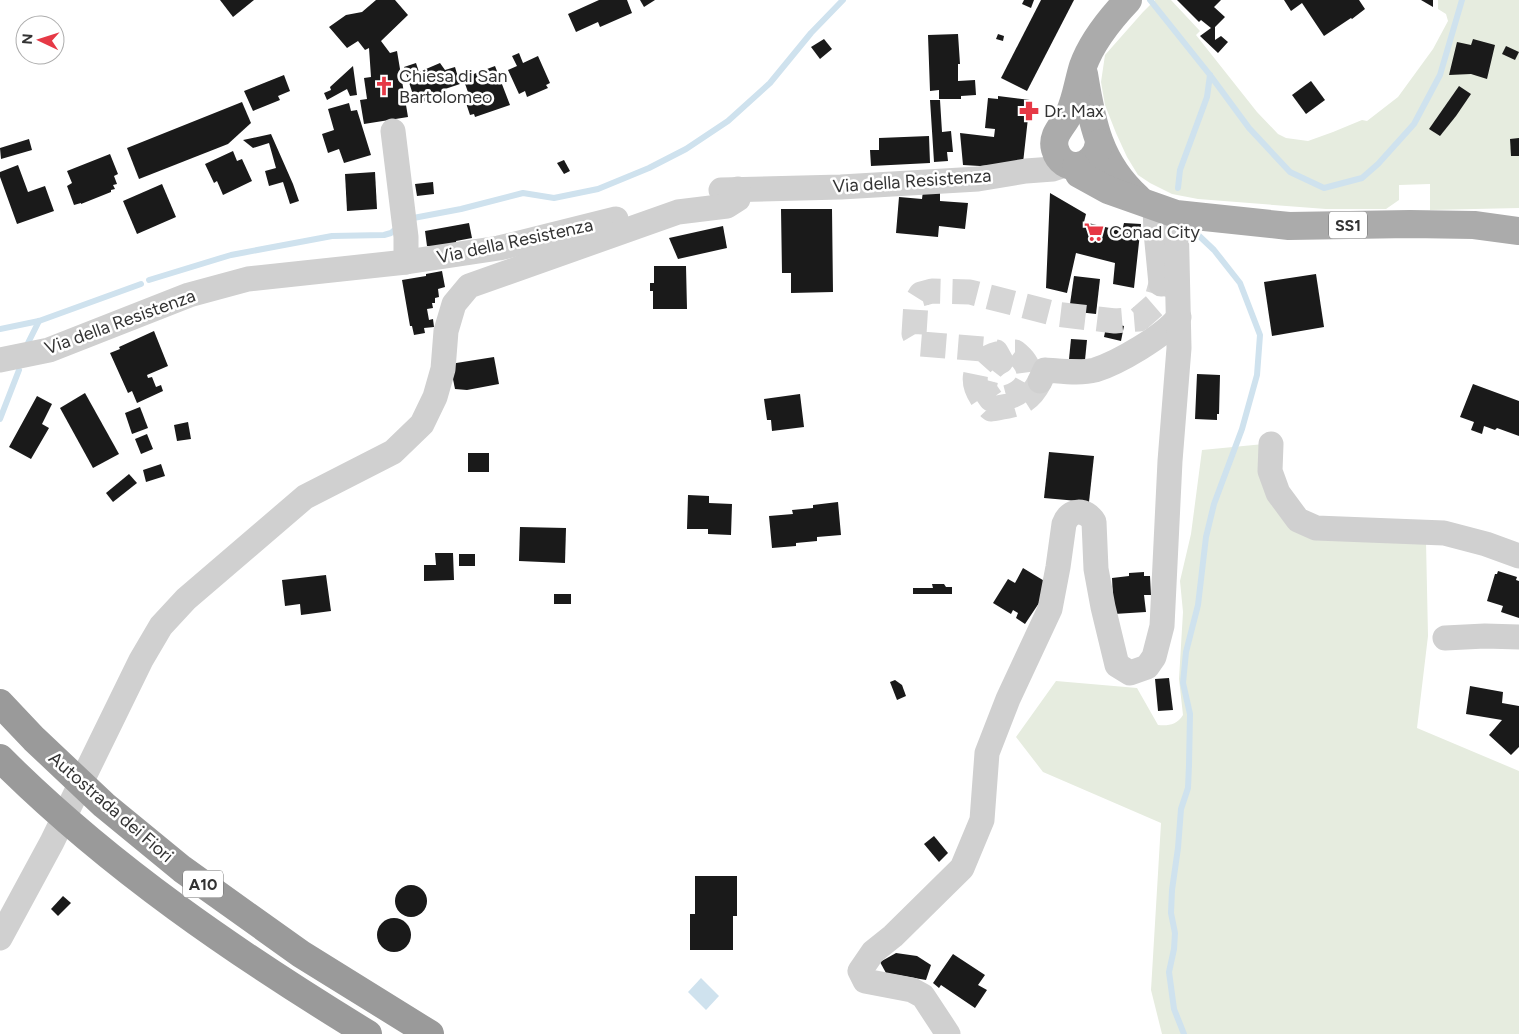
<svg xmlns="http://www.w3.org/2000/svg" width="1519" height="1034" font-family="Figtree,sans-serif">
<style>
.green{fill:#e6ecdf}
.water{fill:#cfe2ee}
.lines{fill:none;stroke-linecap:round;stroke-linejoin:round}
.stream{stroke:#cfe2ee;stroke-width:6}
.building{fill:#1a1a1a}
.minor-tunnel{stroke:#d6d6d6;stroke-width:25;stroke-dasharray:25 12;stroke-linecap:butt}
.minor{stroke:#d0d0d0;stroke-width:25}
.major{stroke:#ababab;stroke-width:28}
.highway-bridge{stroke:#9a9a9a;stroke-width:28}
.labels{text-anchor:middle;stroke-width:5;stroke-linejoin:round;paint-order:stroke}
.shield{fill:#fff;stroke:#707070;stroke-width:1}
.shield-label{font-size:16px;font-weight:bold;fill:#333}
.poi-label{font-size:18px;fill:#333;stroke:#fff;text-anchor:start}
.street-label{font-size:18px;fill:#333;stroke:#fff}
</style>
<rect width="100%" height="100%" fill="#fff"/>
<!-- green -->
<g class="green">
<path d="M1155,0H1171L1200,31L1196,35L1257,112L1278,134L1286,138L1308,141L1333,132L1362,120L1367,121L1398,97L1433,49L1448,21L1446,14L1438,9V0H1519V208L1430,210V184L1399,185V200L1386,209H1326L1198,199L1172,194L1150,183L1138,175L1127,157L1116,133L1105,105L1101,82L1105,55L1143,12Z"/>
<path d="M1264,444L1287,506L1329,529L1426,541L1428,636L1417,728L1519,771V1034H1162L1151,990L1161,823L1043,772L1016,737L1056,681L1137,688L1158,725C1168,726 1177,725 1183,715L1179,679L1183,612L1180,581L1191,534L1202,450Z"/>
</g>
<!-- water -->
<path class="water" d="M701,978L719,996L706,1010L688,992Z"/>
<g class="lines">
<!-- stream -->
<g class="stream">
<path d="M1150,0L1210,75L1249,128L1290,172L1324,188L1362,178L1378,164L1414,124L1440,75L1462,0"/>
<path d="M1178,188L1180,170L1207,97L1210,75"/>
<path d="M408,219L461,209L523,193L554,198L598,189L649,168L686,149L728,121L770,83L811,33L843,0"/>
<path d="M149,280L231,255L332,236L384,235L391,233L398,227"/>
<path d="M0,329L39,321L141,284"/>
<path d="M25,349L39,321"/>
<path d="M0,419L19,370"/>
<path d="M1184,1034L1174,1009L1169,972L1174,949L1175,933L1171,913L1172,890L1178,848L1181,809L1188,788L1189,765L1190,714L1183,683L1186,652L1198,605L1206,537L1214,504L1242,429L1257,375L1260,335L1240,283L1214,250L1195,232"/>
</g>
</g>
<!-- building -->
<g class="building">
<path d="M220,0H254L233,17Z"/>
<path d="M376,0H395L408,15L381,41L390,53L397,51L408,117L364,124L360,100L367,99L364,78L371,77L369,48L365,50L358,41L347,48L329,27L346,15L362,12Z"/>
<path d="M599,0H627L632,13L600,27L598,22L576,32L568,14Z"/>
<path d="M640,0H655L644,7Z"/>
<path d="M1024,0H1034L1031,8L1022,4Z"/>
<path d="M1041,0H1074L1027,91L1001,78Z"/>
<path d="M1177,0H1221L1214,7L1225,17L1215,27V40L1221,36L1228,42L1218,53L1200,36L1211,28L1201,20L1199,22Z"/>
<path d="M1284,0H1359L1365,9L1352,19L1351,18L1324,36L1302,3L1291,11Z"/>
<path d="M1421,0H1433V7Z"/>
<path d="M958,34L960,64H958V81L975,80L976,95L961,96V99H939V90L930,91L928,35Z"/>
<path d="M998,34L1004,36L1003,41L996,39Z"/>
<path d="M824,39L832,49L820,59L811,47Z"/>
<path d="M1473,39L1495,45L1487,79L1471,74L1449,75L1457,42L1471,45Z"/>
<path d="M1506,46L1519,52L1515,60L1502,54Z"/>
<path d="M519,53L523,63L538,56L550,83L546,85L548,88L527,97L525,91L519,94L508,70L517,66L512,56Z"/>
<path d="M416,63L419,72L440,63L445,70L455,67L460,84L445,89L446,94L416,104L404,67Z"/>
<path d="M353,66L357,95L350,96L347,89L327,100L324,93L331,90L330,87Z"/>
<path d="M495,66L510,105L475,117L474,114L470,115L464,97L469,95L463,78Z"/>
<path d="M284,75L290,91L278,96L280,100L253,111L244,91Z"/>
<path d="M1311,81L1325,100L1306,114L1292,95Z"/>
<path d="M1459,86L1471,94L1456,116L1440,136L1429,129Z"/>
<path d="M998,96L1030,100L1023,163L980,166L963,165L960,133L994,137L995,129L985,128L988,98L998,99Z"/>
<path d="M930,100H940L942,132L951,131L953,152H947L948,161L934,162Z"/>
<path d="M242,102L251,123L228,144L139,179L127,148Z"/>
<path d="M349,103L351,111L357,110L371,155L344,163L339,149L328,153L322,134L334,130L328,109Z"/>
<path d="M271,134L293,184L299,201L290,204L283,182L269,186L265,171L276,168L269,143L253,148L243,140Z"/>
<path d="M929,136L930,163L871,166L870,150H879V138Z"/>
<path d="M1519,138V156H1511L1510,139Z"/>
<path d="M29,139L32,150L1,159L0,148Z"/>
<path d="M233,151L237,161L242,159L252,181L223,195L217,181L214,183L205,164Z"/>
<path d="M110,154L118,174L114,176L117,184L113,185L115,189L111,190V192L81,204V203L74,205L67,186L72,183L67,171Z"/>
<path d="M564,160L570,171L564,174L557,163Z"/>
<path d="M18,165L28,192L45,186L54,211L17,224L0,177V172Z"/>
<path d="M375,172L377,209L347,211L345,174Z"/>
<path d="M433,182L434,194L417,196L415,184Z"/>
<path d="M162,184L176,217L137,234L123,201Z"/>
<path d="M923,191L940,192V201L968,203L965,229L939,226L938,237L896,233L899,197L922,199Z"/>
<path d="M1050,193L1086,214L1084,222L1122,231L1124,223L1141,224L1134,288L1113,284L1115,263L1076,253L1067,293L1046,288Z"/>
<path d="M781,209H832L833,292L791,293V273H782Z"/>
<path d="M469,223L472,238L456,241L457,248L432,252L431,246H427L425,231Z"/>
<path d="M723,226L727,248L678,259L669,238Z"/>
<path d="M654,266H686L687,309H653V291H650V283H654Z"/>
<path d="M442,271L445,287L438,289L439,297L435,298V303H432L433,308L427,309L429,320L433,319L434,327L424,328L425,333L414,335L412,326H410L402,280L426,276V274Z"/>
<path d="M1316,274L1324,327L1272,336L1264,282Z"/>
<path d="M1074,276L1100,279L1096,314L1069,311Z"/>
<path d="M1107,322L1124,326L1121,341L1104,337Z"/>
<path d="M154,331L168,366L147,375L148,378L152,377L156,387L161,385L163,391L137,403L132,391L128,393L110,353L120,349L119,347Z"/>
<path d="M1071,339L1087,340L1085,360L1069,359Z"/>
<path d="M494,357L499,384L467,390L455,389L450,364Z"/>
<path d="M1197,374L1220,375L1219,414H1217V420L1195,419Z"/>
<path d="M1473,384L1519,401V436L1497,428L1495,430L1484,426L1482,434L1471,430L1474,422L1460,417Z"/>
<path d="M85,393L119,454L93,468L60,408Z"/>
<path d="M800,394L804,427L772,431L771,420H767L764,399Z"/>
<path d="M37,396L52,404L42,424L49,428L31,459L9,447Z"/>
<path d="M140,407L148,428L132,434L125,413Z"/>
<path d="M188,422L191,439L177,441L174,425Z"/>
<path d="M147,434L153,449L141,454L135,439Z"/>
<path d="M1049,452L1094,456L1089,502L1044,498Z"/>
<rect x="468" y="453" width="21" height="19"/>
<path d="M161,464L165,476L146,482L143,470Z"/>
<path d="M129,474L137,483L113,502L106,493Z"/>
<path d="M688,495L709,496V503L732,504L731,535L708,534V529H687Z"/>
<path d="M838,502L841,535L817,537V541L796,543V546L772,548L769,516L793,514L792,510L813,508V505Z"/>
<path d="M520,527L566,528L565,563L519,561Z"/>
<path d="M435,553H453L454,580L424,581V565H436Z"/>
<rect x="459" y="554" width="16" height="12"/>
<path d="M1023,568L1051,585L1025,624L1016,618L1018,613L1013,610L1011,614L993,603L1008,579L1015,583Z"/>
<path d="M1498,571L1517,577L1516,580L1519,581V618L1501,612L1503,606L1487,601L1495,574H1497Z"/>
<path d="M1144,572V576H1150L1151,595H1144L1146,612L1114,614L1112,578L1129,576V573Z"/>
<path d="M326,575L331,611L301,615L300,604L285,606L282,580Z"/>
<path d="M932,584H944L946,587H952V594H913V588H933Z"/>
<rect x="554" y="594" width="17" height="10"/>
<path d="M1169,678L1173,710L1158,711L1155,679Z"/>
<path d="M895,680L902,685L906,696L897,700L890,682Z"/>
<path d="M1470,686L1503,692L1502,703L1519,706V747L1511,755L1489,735L1502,720L1466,714Z"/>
<path d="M934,836L948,853L939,862L924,844Z"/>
<path d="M695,876H737V916H733V950H690V914H695Z"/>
<circle cx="411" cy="901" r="16"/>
<path d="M63,896L71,903L58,916L51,909Z"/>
<circle cx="394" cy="935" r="17"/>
<path d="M896,953L917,956L931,965L926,980L886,973L880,962Z"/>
<path d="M953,954L985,975L978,985L987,990L975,1008L941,985L939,988L933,983Z"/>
</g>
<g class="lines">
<!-- minor-tunnel -->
<path class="minor-tunnel" d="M1040,381C1028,405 1015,405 991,409C976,394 966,373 988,358C994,353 1008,352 1015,352C1045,375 1022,401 991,399L984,389C986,375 989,367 1001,361L996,352L983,349L920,344L914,334L916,302L921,294L932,291L970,292L1056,314L1115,321L1139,319L1155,305L1161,284"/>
<!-- minor -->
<g class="minor">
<path d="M393,131L406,237V262"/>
<path d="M721,190L841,187L978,179L1026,171L1053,169L1068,164"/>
<path d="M1155,208L1156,232L1161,284"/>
<path d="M0,360L49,350L189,295L248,279L406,262L499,248L616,219"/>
<path d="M1040,381L1045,370C1061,371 1080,374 1095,370C1118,363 1164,336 1179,317"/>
<path d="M1271,444L1270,471L1278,493L1298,520L1316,528L1444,533L1486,544L1519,556"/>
<path d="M1445,638L1485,636L1519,637"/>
<path d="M0,938L52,842L141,660L161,626L186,599L305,497L393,452L422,424L435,397L443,369L446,331L454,304L469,286L678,212L727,206L738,199V189"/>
<path d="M948,1034L923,996L912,990L865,981L860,971L873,952L893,936L962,868L982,820L987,753L1008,699L1050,609L1058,567L1064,524C1069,509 1086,508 1094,522L1096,569L1103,607L1117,665L1130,673L1147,667L1154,657L1162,626L1170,461L1179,348L1176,214"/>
</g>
<!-- major -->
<g class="major">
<path d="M1084,74C1092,123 1099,163 1138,198"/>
<path d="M1099,143C1095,170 1062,175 1055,149C1051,135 1063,126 1069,114C1076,99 1078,82 1083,66C1092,41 1110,19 1128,0"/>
<path d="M1076,166L1079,174L1108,190L1176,214L1289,226L1410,224L1474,225L1519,231"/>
</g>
<!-- highway-bridge -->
<g class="highway-bridge">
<path d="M0,703L34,739L104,805L182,869L301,954L430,1034"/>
<path d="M0,758C109,867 237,954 368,1034"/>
</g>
</g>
<!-- icons -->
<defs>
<symbol id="church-bare" viewBox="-9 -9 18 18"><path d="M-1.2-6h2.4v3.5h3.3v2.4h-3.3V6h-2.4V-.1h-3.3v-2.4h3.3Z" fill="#e63946" stroke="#fff" stroke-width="2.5" paint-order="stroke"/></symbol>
<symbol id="pharmacy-bare" viewBox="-9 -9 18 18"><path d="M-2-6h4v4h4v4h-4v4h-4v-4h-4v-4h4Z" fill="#e63946" stroke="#fff" stroke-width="2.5" paint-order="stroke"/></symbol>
<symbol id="supermarket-bare" viewBox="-9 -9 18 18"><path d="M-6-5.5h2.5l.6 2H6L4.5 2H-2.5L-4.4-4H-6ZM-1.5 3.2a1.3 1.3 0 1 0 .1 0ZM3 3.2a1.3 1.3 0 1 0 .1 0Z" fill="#e63946" stroke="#fff" stroke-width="2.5" paint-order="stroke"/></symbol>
</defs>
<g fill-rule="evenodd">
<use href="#church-bare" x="370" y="72" width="28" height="28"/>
<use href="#pharmacy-bare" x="1015" y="97" width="28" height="28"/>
<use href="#supermarket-bare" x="1080" y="218" width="28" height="28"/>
</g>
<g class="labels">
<!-- shield labels -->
<g class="shield">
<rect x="1329" y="211.5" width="38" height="27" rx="4"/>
<rect x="183" y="870.5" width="40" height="27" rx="4"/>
</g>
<g class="shield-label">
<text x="1348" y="231">SS1</text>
<text x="203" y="890">A10</text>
</g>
<!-- poi labels -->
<g class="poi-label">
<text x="399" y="82">Chiesa di San<tspan x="399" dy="21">Bartolomeo</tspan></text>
<text x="1044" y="117">Dr. Max</text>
<text x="1109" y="238">Conad City</text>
</g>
<!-- street labels -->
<g class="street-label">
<text transform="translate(912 181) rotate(-4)" y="6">Via della Resistenza</text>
<text transform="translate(515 241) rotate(-12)" y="6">Via della Resistenza</text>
<text transform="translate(120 322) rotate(-20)" y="6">Via della Resistenza</text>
<text transform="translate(111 807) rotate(41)" y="6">Autostrada dei Fiori</text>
</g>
</g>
<!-- north arrow -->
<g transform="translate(40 40) rotate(274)"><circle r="24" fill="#ffffff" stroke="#adadad"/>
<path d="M0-4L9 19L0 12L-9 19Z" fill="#e63946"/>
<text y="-8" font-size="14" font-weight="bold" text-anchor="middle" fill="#333333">N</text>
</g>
</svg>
